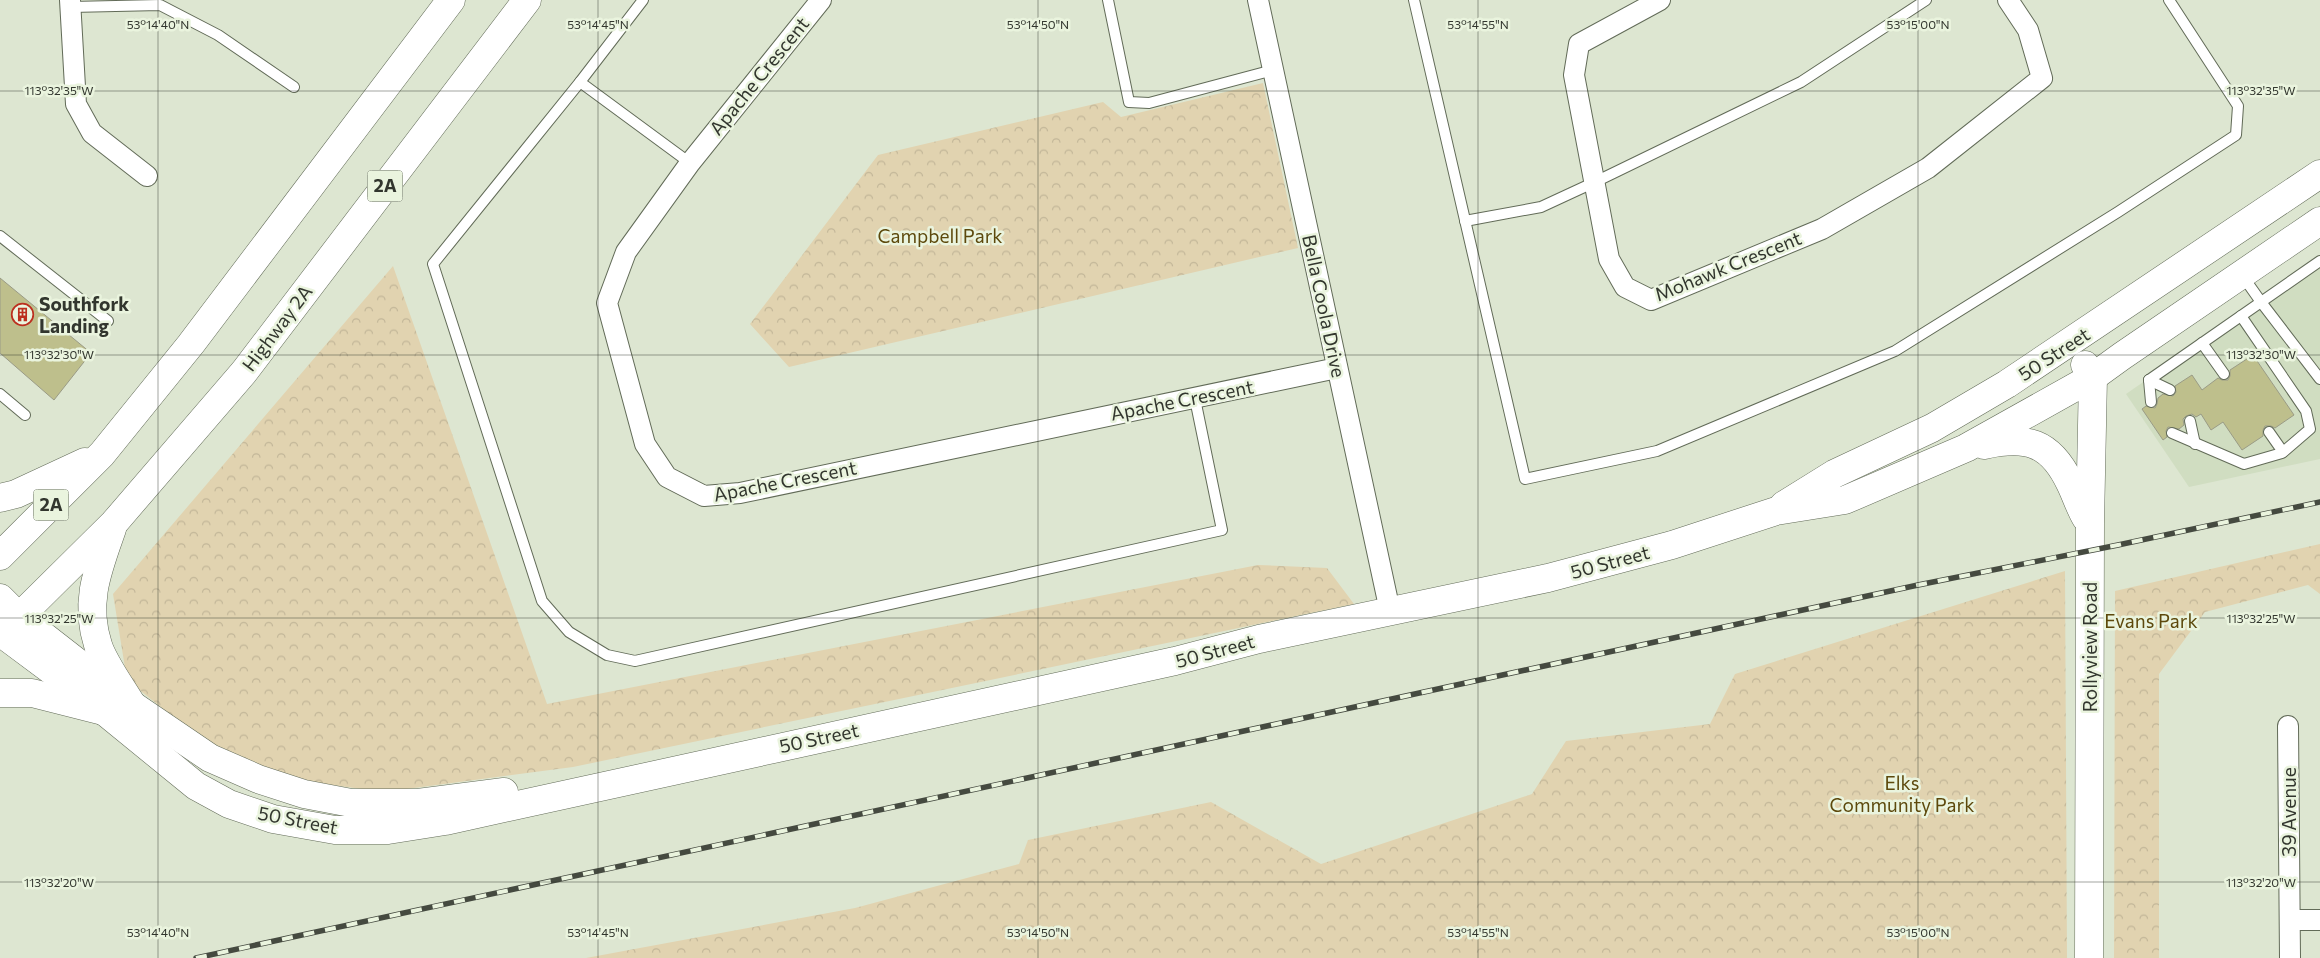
<svg xmlns="http://www.w3.org/2000/svg" width="2320" height="958" font-family="Commissioner,sans-serif">
<style>
.built{fill:#d0ddc1}
.park{fill:url(#park-crowns)}
.building{fill:#bebf8c;stroke:#9a9b86}
.lines{fill:none;stroke-linecap:round;stroke-linejoin:round}
.lane-casing{stroke:#626b58;stroke-width:12}
.street-casing{stroke:#626b58;stroke-width:22}
.secondary-casing{stroke:#626b58;stroke-width:29}
.primary-casing{stroke:#626b58;stroke-width:29}
.lane{stroke:#fff;stroke-width:10}
.street{stroke:#fff;stroke-width:20}
.secondary{stroke:#fff;stroke-width:28}
.primary{stroke:#fff;stroke-width:28}
.rail-casing{stroke:#454a40;stroke-width:5.5}
.rail{stroke:#eaf4de;stroke-width:4;stroke-dasharray:11;stroke-linecap:butt}
.ticks{fill:none;stroke:#32362e;stroke-width:1;stroke-opacity:0.45}
.labels{text-anchor:middle;stroke-width:5;stroke-linejoin:round;paint-order:stroke}
.shield{fill:#eaf4de;stroke:#696f63;stroke-width:1}
.shield-label{font-size:18px;font-weight:bold;fill:#32362e}
.street-label{font-size:19px;fill:#32362e;stroke:#eaf4de}
.park-label{font-size:19px;fill:#5d490c;stroke:#eaf4de}
.poi-label{font-size:19px;font-weight:bold;fill:#32362e;stroke:#eaf4de;text-anchor:start}
.ticks-label{font-size:12px;text-anchor:middle;fill:#32362e;stroke:#eaf4de;stroke-width:5;stroke-linejoin:round;paint-order:stroke}
</style>
<defs>
<pattern id="park-crowns" width="20" height="18" patternUnits="userSpaceOnUse" patternTransform="scale(1.25)"><rect width="20" height="18" fill="#e1d3b0"/><path d="M2 6a3 3 0 1 1 6 0M12 15a3 3 0 1 1 6 0" fill="none" stroke="#c2b698"/></pattern>
</defs>
<rect width="100%" height="100%" fill="#dde6d1"/>
<!-- built -->
<path class="built" d="M2320,259V459L2189,487L2126,394Z"/>
<!-- park -->
<g class="park">
<path d="M1263,83L1298,248L789,367L750,324L878,155L1103,102L1121,117Z"/>
<path d="M393,266L547,704L1258,565L1327,568L1354,604L573,767L384,792L243,773L127,680L113,594Z"/>
<path d="M2320,544V594L2308,585L2205,612L2159,674V958H2114L2115,591Z"/>
<path d="M2065,571L2067,958H586L855,908L1019,864L1028,840L1211,802L1321,864L1532,794L1566,741L1710,724L1735,674Z"/>
</g>
<!-- building -->
<g class="building">
<path d="M0,278L91,353L54,400L0,353Z"/>
<path d="M2253,355L2294,415L2275,428L2271,426H2265L2263,430V436L2242,450L2223,422L2211,430L2201,414L2196,417L2192,414L2186,416L2183,419L2184,425L2179,429L2168,427L2166,431L2167,437L2163,440L2142,409L2146,406L2155,408L2157,404L2158,398L2163,394L2173,396L2176,392L2175,386L2192,375L2202,390L2218,378L2222,380H2228L2230,376V370Z"/>
</g>
<g class="lines">
<defs>
<g id="lane">
<path d="M643,0L580,82L690,163"/>
<path d="M1108,0L1129,102L1149,103L1273,70"/>
<path d="M1414,0L1525,479L1657,451L1895,351L2118,212L2236,135L2238,106L2169,0"/>
<path d="M71,7L160,5L218,35L294,87"/>
<path d="M580,82L433,264L542,601L569,632L607,655L635,661L1222,530L1195,399"/>
<path d="M1465,221L1541,207L1595,182L1801,82L1926,0"/>
<path d="M0,236L108,321"/>
<path d="M2242,275L2261,302L2320,379"/>
<path d="M2202,343L2224,374"/>
<path d="M2149,380L2320,261"/>
<path d="M2149,380L2170,390"/>
<path d="M2149,380L2151,402"/>
<path d="M0,394L25,415"/>
<path d="M2190,421L2195,444"/>
<path d="M2269,432L2283,452"/>
<path d="M2172,433L2244,464L2282,453L2310,429L2306,411L2241,316"/>
</g>
<g id="street">
<path d="M70,0L76,104L92,133L147,176"/>
<path d="M821,0L690,163L626,252L607,303L645,444L667,477L704,496L740,493L1337,368"/>
<path d="M1258,0L1390,611"/>
<path d="M1660,0L1579,44L1574,75L1609,259L1625,287L1651,300L1822,229L1928,168L2042,78L2028,30L2008,0"/>
<path d="M2288,726L2290,958"/>
<path d="M2290,920H2320"/>
</g>
<g id="secondary">
<path d="M2085,365L2093,377L2090,523L2089,958"/>
<path d="M1984,445C2026,436 2050,441 2070,483C2076,495 2079,506 2086,518"/>
<path d="M1784,505L1834,474L1932,428L2007,384L2320,174"/>
<path d="M0,598L19,617L132,705L210,758L258,779L304,794L351,803H418L504,792"/>
<path d="M0,632L82,693L196,786L229,804L273,819L335,830H388L445,821L1175,661L1259,639L1548,578L1672,545L1776,511L1845,500L1966,448L2093,377L2122,356L2320,221"/>
</g>
<g id="primary">
<path d="M0,498L16,494L85,462"/>
<path d="M112,529C98,569 84,602 98,645C103,662 122,688 132,705"/>
<path d="M0,556L102,454L191,344L451,0"/>
<path d="M0,632L19,617L114,523L244,372L527,0"/>
<path d="M0,693H32L103,711"/>
</g>
</defs>
<!-- lane casing -->
<use href="#lane" class="lane-casing"/>
<!-- street casing -->
<use href="#street" class="street-casing"/>
<!-- secondary casing -->
<use href="#secondary" class="secondary-casing"/>
<!-- primary casing -->
<use href="#primary" class="primary-casing"/>
<!-- lane -->
<use href="#lane" class="lane"/>
<!-- street -->
<use href="#street" class="street"/>
<!-- secondary -->
<use href="#secondary" class="secondary"/>
<!-- primary -->
<use href="#primary" class="primary"/>
<defs>
<path id="rail" d="M196,958L1918,585L2118,545L2320,502"/>
</defs>
<!-- rail casing -->
<use href="#rail" class="rail-casing"/>
<!-- rail -->
<use href="#rail" class="rail"/>
</g>
<!-- ticks -->
<path class="ticks" d="M158,0V958M598,0V958M1038,0V958M1478,0V958M1918,0V958M0,91H2320M0,355H2320M0,618H2320M0,882H2320"/>
<!-- icons -->
<defs>
<symbol id="building-ring" viewBox="-11 -11 22 22"><circle r="9.5" fill="#eaf4de" stroke="#bc2f1f" stroke-width="1.5"/><path d="M-4-6H4V6H1V3H-1V6H-4ZM-2.5-4.3h1.7v1.8h-1.7ZM.8-4.3h1.7v1.8H.8ZM-2.5-1h1.7V.8h-1.7ZM.8-1h1.7V.8H.8Z" fill="#bc2f1f"/></symbol>
</defs>
<g fill-rule="evenodd">
<use href="#building-ring" x="10" y="302" width="25" height="25"/>
</g>
<g class="labels">
<!-- shield labels -->
<g class="shield">
<rect x="367.5" y="170.5" width="35" height="31" rx="4"/>
<rect x="33.5" y="489.5" width="35" height="31" rx="4"/>
</g>
<g class="shield-label">
<text x="385" y="192">2A</text>
<text x="51" y="511">2A</text>
</g>
<!-- street labels -->
<g class="street-label">
<text transform="translate(759 76) rotate(-51)" y="7">Apache Crescent</text>
<text transform="translate(1728 266) rotate(-22)" y="7">Mohawk Crescent</text>
<text transform="translate(1324 306) rotate(78)" y="7">Bella Coola Drive</text>
<text transform="translate(277 328) rotate(-53)" y="7">Highway 2A</text>
<text transform="translate(2054 354) rotate(-33)" y="7">50 Street</text>
<text transform="translate(1182 400) rotate(-11)" y="7">Apache Crescent</text>
<text transform="translate(785 481) rotate(-11)" y="7">Apache Crescent</text>
<text transform="translate(1610 562) rotate(-15)" y="7">50 Street</text>
<text transform="translate(2090 647) rotate(-90)" y="7">Rollyview Road</text>
<text transform="translate(1215 651) rotate(-15)" y="7">50 Street</text>
<text transform="translate(819 738) rotate(-12)" y="7">50 Street</text>
<text transform="translate(2289 812) rotate(-90)" y="7">39 Avenue</text>
<text transform="translate(298 820) rotate(11)" y="7">50 Street</text>
</g>
<!-- park labels -->
<g class="park-label">
<text x="940" y="243">Campbell Park</text>
<text x="2151" y="628">Evans Park</text>
<text x="1902" y="790">Elks<tspan x="1902" dy="22">Community Park</tspan></text>
</g>
<!-- poi labels -->
<g class="poi-label">
<text x="39" y="311">Southfork<tspan x="39" dy="22">Landing</tspan></text>
</g>
</g>
<g class="ticks-label">
<text x="158" y="29">53°14'40"N</text>
<text x="598" y="29">53°14'45"N</text>
<text x="1038" y="29">53°14'50"N</text>
<text x="1478" y="29">53°14'55"N</text>
<text x="1918" y="29">53°15'00"N</text>
<text x="2261" y="95">113°32'35"W</text>
<text x="59" y="95">113°32'35"W</text>
<text x="2261" y="359">113°32'30"W</text>
<text x="59" y="359">113°32'30"W</text>
<text x="2261" y="623">113°32'25"W</text>
<text x="59" y="623">113°32'25"W</text>
<text x="2261" y="887">113°32'20"W</text>
<text x="59" y="887">113°32'20"W</text>
<text x="158" y="937">53°14'40"N</text>
<text x="598" y="937">53°14'45"N</text>
<text x="1038" y="937">53°14'50"N</text>
<text x="1478" y="937">53°14'55"N</text>
<text x="1918" y="937">53°15'00"N</text>
</g>
</svg>
